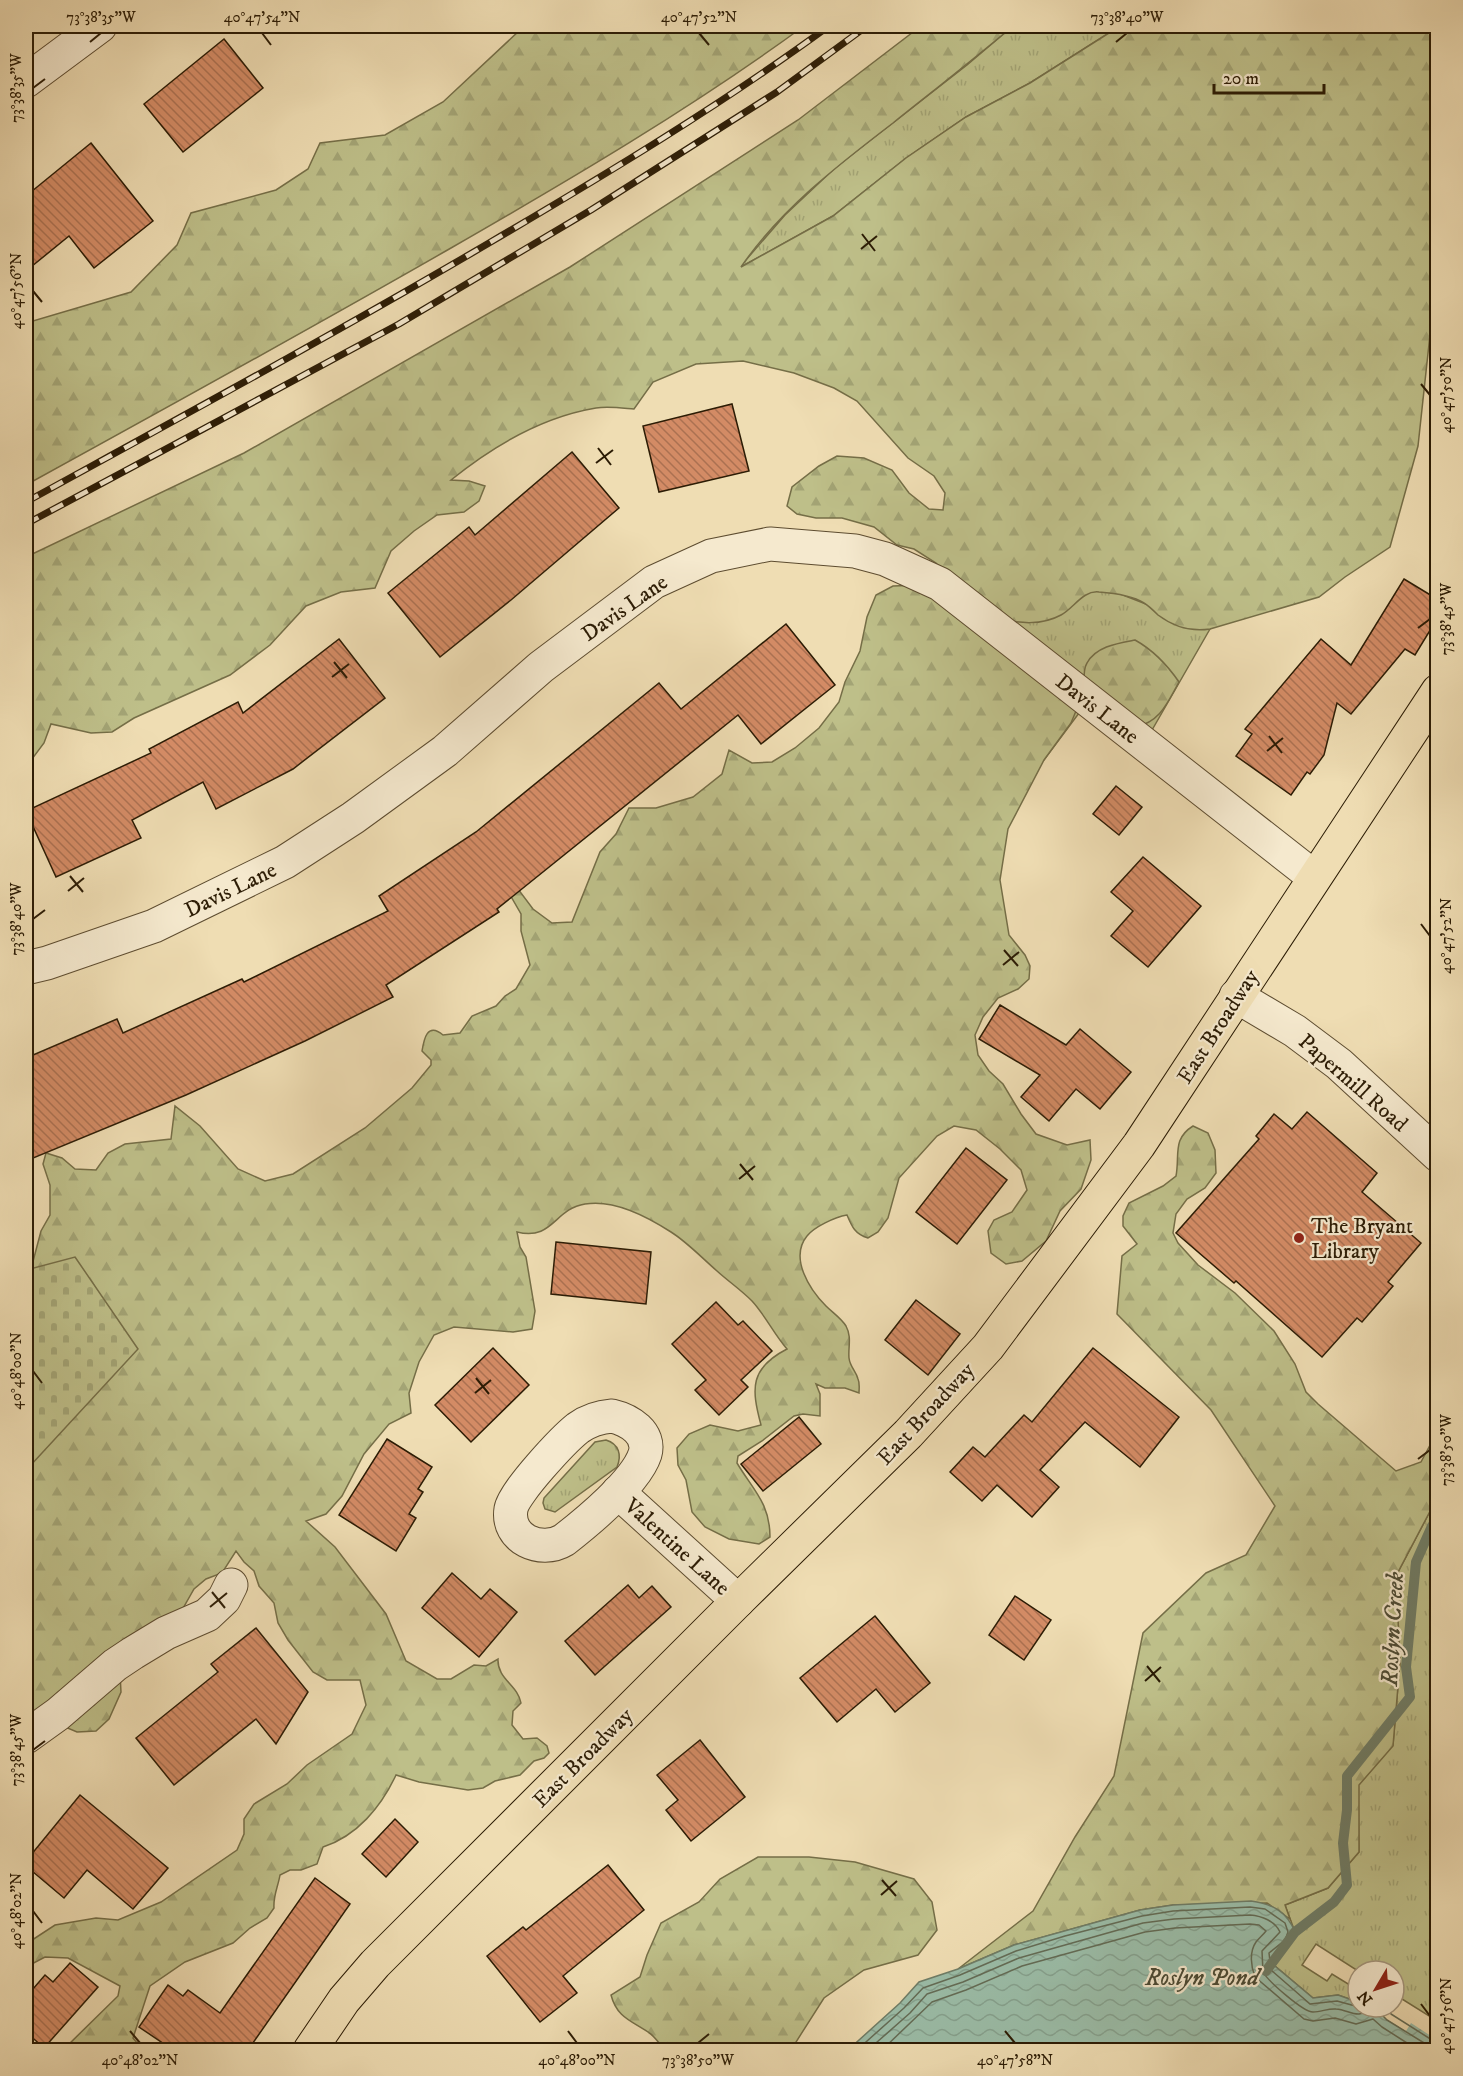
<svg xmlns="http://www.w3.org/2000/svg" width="1463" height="2076" font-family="'IM FELL DW Pica',serif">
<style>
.grass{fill:url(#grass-tufts);stroke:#756e47;stroke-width:1.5}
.forest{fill:url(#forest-firs);stroke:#756e47;stroke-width:1.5}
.cemetery{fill:url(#cemetery-stones);stroke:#756e47;stroke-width:1.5}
.water{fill:url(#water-waves);stroke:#6f7d67;stroke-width:1.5}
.pier{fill:#efddb3}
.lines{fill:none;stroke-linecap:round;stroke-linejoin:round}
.shore{stroke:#646c56;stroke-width:1.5}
.stream{stroke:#6f7d67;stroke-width:10}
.building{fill:url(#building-back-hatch);stroke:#2c1c05;stroke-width:1.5}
.minor-casing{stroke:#5d4c30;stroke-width:35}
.major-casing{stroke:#2c1c05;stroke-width:35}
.minor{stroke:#f5e9ce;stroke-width:33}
.major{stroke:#efddb3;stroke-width:33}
.rail-casing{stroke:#2c1c05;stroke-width:7}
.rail{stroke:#f5e9ce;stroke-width:4.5;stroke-dasharray:14;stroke-linecap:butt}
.ticks{fill:none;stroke:#2c1c05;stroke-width:2}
.poi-dot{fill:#8f2418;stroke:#f5e9ce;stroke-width:2}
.labels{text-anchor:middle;stroke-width:4.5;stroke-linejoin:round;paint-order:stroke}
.street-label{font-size:22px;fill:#2c1c05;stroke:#f5e9ce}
.poi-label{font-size:22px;fill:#2c1c05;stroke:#f5e9ce;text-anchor:start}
.water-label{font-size:24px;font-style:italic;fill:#4d4c36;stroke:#f5e9ce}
.neatline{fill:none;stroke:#2c1c05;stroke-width:2}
.ticks-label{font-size:15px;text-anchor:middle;fill:#2c1c05}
</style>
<defs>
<pattern id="grass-tufts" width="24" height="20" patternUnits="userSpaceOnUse" patternTransform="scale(1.5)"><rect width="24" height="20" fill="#bebf89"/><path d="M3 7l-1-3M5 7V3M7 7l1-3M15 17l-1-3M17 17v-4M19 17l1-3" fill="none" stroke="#a3a475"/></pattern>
<pattern id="forest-firs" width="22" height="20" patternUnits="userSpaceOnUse" patternTransform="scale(1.5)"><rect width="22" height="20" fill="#bebf89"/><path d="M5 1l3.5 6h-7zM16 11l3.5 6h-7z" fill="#a3a475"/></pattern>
<pattern id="cemetery-stones" width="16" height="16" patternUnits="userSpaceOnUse" patternTransform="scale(1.5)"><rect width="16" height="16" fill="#bebf89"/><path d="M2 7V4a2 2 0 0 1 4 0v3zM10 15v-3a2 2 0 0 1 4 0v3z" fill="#a3a475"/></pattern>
<pattern id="water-waves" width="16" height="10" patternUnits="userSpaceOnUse" patternTransform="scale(1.5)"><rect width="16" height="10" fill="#9bbda8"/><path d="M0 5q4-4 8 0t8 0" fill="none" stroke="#86a28f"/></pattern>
<pattern id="building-back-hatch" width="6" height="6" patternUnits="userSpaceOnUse" patternTransform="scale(1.5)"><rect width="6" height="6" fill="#d38b65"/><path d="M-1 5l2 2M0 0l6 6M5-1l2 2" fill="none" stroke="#ab7151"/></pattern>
</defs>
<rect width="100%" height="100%" fill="#efddb3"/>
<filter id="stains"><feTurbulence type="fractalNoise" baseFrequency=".00333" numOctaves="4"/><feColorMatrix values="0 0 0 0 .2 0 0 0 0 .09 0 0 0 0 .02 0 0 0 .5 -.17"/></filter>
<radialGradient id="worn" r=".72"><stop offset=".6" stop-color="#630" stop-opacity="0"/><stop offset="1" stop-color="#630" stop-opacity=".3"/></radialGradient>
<!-- grass -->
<g class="grass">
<path d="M1013,26H1120L1030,83L966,117L906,158L833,216L739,268L785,215L835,168L967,65Z"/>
<path d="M1028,558L1210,629L1144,744L1088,701L1044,760L937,663Z"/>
<path d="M606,1440C619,1444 622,1455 617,1467L555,1512L545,1509L543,1503L544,1498L595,1442Z"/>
<path d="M1437,1498V2021L1394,1994V1971H1358L1316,1944L1302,1965L1327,1981L1332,1974L1358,1990V2002L1338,1995L1313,1998L1275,1966L1274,1955L1290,1944L1295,1932L1285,1905L1328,1888L1359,1852L1358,1785L1393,1745L1400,1662L1396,1576Z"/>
</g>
<!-- forest -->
<g class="forest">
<path d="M529,26H804C692,108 571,179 451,248C310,329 168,407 26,485V323L131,292L177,245L191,213L276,190L308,169L320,143L385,135L443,102L520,30Z"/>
<path d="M921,26H1013C974,59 933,91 893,123C838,165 780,210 741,267L833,216L906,158L966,117L1030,83L1120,26H1437V303L1433,307L1418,446L1390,547L1345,577L1319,597L1210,629C1191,632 1174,627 1158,615C1154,611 1149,606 1144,603C1133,596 1113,593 1099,592C1083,590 1074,608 1061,615C1041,626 1019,623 998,619L1076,711L1071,723L1044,760L1008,829L1000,880L1009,935L1025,955L1030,966L1029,979L1018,989L998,998L983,1017L975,1035L978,1055L989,1071L1003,1084L1021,1114L1036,1134L1067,1145L1090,1140L1091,1160L1081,1189L1060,1211L1046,1241L1022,1261L1006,1264L991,1253L988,1231L994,1220L1012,1212L1027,1190L1021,1170L1000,1149L976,1130L954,1126L937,1136L899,1178L888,1218L878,1232L868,1238C855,1234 852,1227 847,1215C835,1217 814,1227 807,1236C789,1258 810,1290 826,1306C833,1313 841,1318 846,1326C852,1337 848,1347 849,1358C850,1367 856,1371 858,1379C860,1383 859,1389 859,1393L845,1388H825L816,1384L820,1394V1416L803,1414L794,1416L762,1441L738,1456L737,1463C753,1490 770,1503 770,1537L759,1544L729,1539L705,1527L692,1512L686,1480L678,1465L677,1448L689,1434L710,1425L738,1431L761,1425C751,1388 750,1368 787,1349C774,1334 765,1315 752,1301C741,1290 728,1281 717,1271C702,1258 687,1242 671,1232C648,1217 614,1199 585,1204C554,1209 553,1241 517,1232L520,1247L526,1257L535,1311L532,1329L513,1332L454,1327L434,1335L419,1362L409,1393L411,1413L389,1424L364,1454L342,1496L326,1514L306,1521L335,1547L386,1614L406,1661L437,1679H451L474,1665L486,1666L498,1659C497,1679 518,1685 521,1703L513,1711L512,1725L523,1739L537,1738L547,1746L549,1753L544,1758L534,1761L520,1775L495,1781L483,1788L468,1790L419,1782L396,1775C381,1807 357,1836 323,1847L317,1864L301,1870H290L280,1875C278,1887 273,1896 274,1908L267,1918L250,1928L233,1943L185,1962L150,1986L133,2038L143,2050H57L68,2045L118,1996L120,1986L68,1958L45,1957L26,1967V1944L55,1925L96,1918L118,1920L161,1902L237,1850L244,1834V1819L254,1804L287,1784L307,1765L352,1734L366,1705L360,1680H327L313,1672L288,1640L278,1623L274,1603L259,1586L254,1571L244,1562L236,1551L222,1573L206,1579L194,1589L182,1610L120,1673L121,1692L109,1719L96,1731L77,1732L63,1726L26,1750V1266L31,1269L41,1231L50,1215V1185L43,1164L46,1153L62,1158L75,1169L96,1170L108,1153L125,1144L171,1139L175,1106L200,1126L238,1169L265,1181L293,1174L365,1128L412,1088L431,1065V1060L422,1051C424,1039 427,1022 443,1035L460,1033L472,1016L496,1006L505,996L516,989L530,965L521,931V914L509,893V877L533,909L552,923L572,922L600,852L616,834L629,808H656L693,797L722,774L729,750L752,763L772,762L795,748L819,728L839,702L845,682L860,651L867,617L876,595L893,586L921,585L949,579L936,563L914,549L897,545L874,527L842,518H816L797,514L787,506L792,487L819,466L837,456L864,458L892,470L909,493L929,509L943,510L945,493L934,476L908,458L857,401L834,388L794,373L743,361L696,364L653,382L634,409C622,408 608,406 596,408C542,417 493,446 451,480L469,481L485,486L479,501L464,512L437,515L414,531L391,551L375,588L341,592L306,606L270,645L230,675L134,718L112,732L91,733L51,724L44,743L26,767V557L244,453L570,267L798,120Z"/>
<path d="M1135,640C1153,650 1168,666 1179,682C1167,703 1161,721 1136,727L1084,687C1084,680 1083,669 1087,663C1096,646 1119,643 1135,640Z"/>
<path d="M1193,1126L1208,1133L1215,1150L1216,1173L1205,1188L1187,1199L1176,1214L1173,1233L1178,1243L1198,1265L1235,1293L1274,1331L1295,1364L1306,1392L1318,1404L1396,1471L1421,1462L1437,1432V1498L1396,1576L1400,1662L1393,1746L1359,1785V1852L1328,1888L1285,1905L1290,1919L1267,1903L1173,1905L1140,1910L1014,1945L958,1969L1033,1911L1075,1837L1114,1776L1143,1633L1206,1573L1246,1555L1275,1506L1211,1410L1117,1314L1122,1256L1137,1244L1123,1226V1216L1129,1203L1163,1186L1176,1176C1180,1155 1172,1139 1193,1126Z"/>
<path d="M758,1857H809L855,1862L914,1879L932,1902L937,1930L918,1955L864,1970L824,1998L796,2042L794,2050H665C660,2045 655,2036 648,2032C632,2021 617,2018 611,1995L640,1977L647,1955L661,1923L699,1902L720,1879Z"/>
</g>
<!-- cemetery -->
<path class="cemetery" d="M75,1257L138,1349L30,1466L26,1459V1270Z"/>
<!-- water -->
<path class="water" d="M1251,1901C1272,1904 1287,1911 1295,1932L1290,1943L1274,1955L1275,1966L1313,1998L1338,1995L1358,2002V2007H1392L1438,2036L1437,2050H848L900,2003L919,1982L958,1969L1014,1945L1140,1910L1173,1905Z"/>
<!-- pier -->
<path class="pier" d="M1394,2005L1438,2032L1437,2040L1411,2023L1406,2031L1379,2015L1384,2007H1394Z"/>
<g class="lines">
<!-- shore -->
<g class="shore">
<path d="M1380,2007L1382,2015L1387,2020L1429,2046L1438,2048"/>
<path d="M1388,2007L1391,2014L1432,2040L1438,2041"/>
<path d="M857,2050L904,2008L923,1988L960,1975L1016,1951L1065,1936L1142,1916L1173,1911L1250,1907L1265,1909L1285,1923L1288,1932L1285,1940L1269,1953L1271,1970L1310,2004L1337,2001L1359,2007"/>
<path d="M868,2050L910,2013L927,1994L963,1982L1019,1958L1143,1923L1174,1919L1250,1915C1262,1916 1275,1921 1280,1932L1262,1951L1263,1972C1268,1981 1303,2012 1313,2012C1321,2012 1329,2008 1336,2009C1350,2010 1359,2021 1370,2007"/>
<path d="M882,2050L932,2002L966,1990L1022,1966L1145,1932L1175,1928L1250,1924L1259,1925L1266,1931C1263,1935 1259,1938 1256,1942C1249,1952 1251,1967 1255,1977L1304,2019L1313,2021L1335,2018L1356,2024L1373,2019L1382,2027L1418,2050"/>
</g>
<!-- stream -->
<path class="stream" d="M1266,1971L1295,1932L1334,1902L1347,1885L1343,1843L1347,1810V1776L1410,1697L1406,1667L1416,1562L1432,1526L1438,1520"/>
</g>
<!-- building -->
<g class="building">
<path d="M224,39L263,88L183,152L144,104Z"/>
<path d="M91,143L153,221L94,268L69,236L26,271V196Z"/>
<path d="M732,404L749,471L659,492L643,426Z"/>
<path d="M572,452L619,508L511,600L440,657L388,593L469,527L475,535Z"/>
<path d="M1404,579L1437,599V619L1415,655L1405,649L1351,714L1337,703L1324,755L1310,774L1307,772L1291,795L1236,756L1252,734L1245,729L1321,639L1351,665Z"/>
<path d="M786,624L835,685L761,744L738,715L497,909L499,912L386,985L393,997L305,1041L186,1095L26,1161V1058L117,1019L123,1033L242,979L244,982L388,911L379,896L476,832L659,683L681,709Z"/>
<path d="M339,639L385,698L293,769L216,809L203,782L132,820L141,838L56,877L26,811L151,753L149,749L238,702L243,713Z"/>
<path d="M1116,786L1142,807L1119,835L1093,814Z"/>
<path d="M1143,857L1201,906L1148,967L1111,936L1133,911L1111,892Z"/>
<path d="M1000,1005L1066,1045L1080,1029L1131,1072L1100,1109L1076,1089L1049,1121L1021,1097L1040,1075L979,1039Z"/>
<path d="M1307,1112L1377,1173L1362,1192L1421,1243L1388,1282L1393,1286L1362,1322L1357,1318L1322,1357L1236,1281L1234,1283L1176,1233L1259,1139L1256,1136L1274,1114L1292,1129Z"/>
<path d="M966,1148L1007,1180L957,1244L916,1212Z"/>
<path d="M556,1242L651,1252L646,1304L551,1294Z"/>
<path d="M916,1300L960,1334L928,1375L885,1340Z"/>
<path d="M716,1302L738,1325L743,1321L772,1351L741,1380L748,1387L719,1415L695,1390L706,1380L672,1344Z"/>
<path d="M493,1348L529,1385L471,1442L435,1405Z"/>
<path d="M1093,1348L1179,1417L1140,1467L1085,1422L1040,1470L1059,1487L1032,1517L997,1485L982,1501L950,1472L973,1447L985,1457L1024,1415L1032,1422Z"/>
<path d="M799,1417L821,1444L763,1491L741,1464Z"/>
<path d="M387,1439L432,1467L418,1489L423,1492L409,1514L416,1518L396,1551L339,1515Z"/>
<path d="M452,1573L481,1599L490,1589L517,1612L479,1657L422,1608Z"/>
<path d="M628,1585L639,1598L652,1586L671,1607L595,1675L565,1641Z"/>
<path d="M1015,1596L1051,1620L1024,1660L989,1635Z"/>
<path d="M875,1616L930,1683L895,1712L876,1689L837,1722L800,1678Z"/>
<path d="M256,1628L308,1692L276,1744L256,1719L174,1785L136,1738L218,1672L211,1664Z"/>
<path d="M700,1740L745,1797L691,1841L666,1810L678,1800L657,1775Z"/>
<path d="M80,1795L168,1868L133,1909L87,1870L64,1898L26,1866V1861Z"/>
<path d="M395,1819L418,1842L386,1877L362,1854Z"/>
<path d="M608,1865L644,1910L563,1976L577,1993L540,2022L487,1956L523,1927L526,1930Z"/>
<path d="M315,1878L350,1904L248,2050H173L139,2027L168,1985L183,1996L188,1990L220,2013Z"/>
<path d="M70,1963L98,1987L44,2048L26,2032V1997L45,1975L53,1982Z"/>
</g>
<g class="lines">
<defs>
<g id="minor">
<path d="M26,81L100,26"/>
<path d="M26,968L47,963L154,926L285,862L353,818L445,751L541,667L654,582L711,556L770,544L855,551L885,559L940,584L1314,877"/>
<path d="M1236,996L1295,1031L1339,1064L1438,1155"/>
<path d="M612,1416C629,1420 651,1433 645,1454C636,1482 587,1522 564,1540C541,1554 506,1539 511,1509C514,1492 564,1439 578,1428C589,1420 600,1417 612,1416Z"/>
<path d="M618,1492L738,1601"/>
<path d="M26,1737L58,1714L115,1665L133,1653L166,1633L207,1615L224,1599L231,1585"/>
</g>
<path id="major" d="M310,2050L344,2000L375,1964L738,1601L908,1434L988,1347L1139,1145L1438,691"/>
</defs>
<!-- minor casing -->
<use href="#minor" class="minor-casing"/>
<!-- major casing -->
<use href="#major" class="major-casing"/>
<!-- minor -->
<use href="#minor" class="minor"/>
<!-- major -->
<use href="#major" class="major"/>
<defs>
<g id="rail">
<path d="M26,502C181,417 336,333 489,243C605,175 721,105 829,26"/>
<path d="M26,524L399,324L591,210L777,92L867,26"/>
</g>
</defs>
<!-- rail casing -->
<use href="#rail" class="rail-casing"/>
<!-- rail -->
<use href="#rail" class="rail"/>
</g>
<!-- ticks -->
<path class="ticks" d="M262,33L271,45M699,33L709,45M90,42L101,33M1116,42L1127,33M33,88L45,79M862,234L875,251M861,249L877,236M33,291L42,302M1421,384L1430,395M598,448L611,465M596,463L613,450M1418,628L1430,619M334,662L347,678M332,677L349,664M1269,736L1282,753M1267,751L1283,738M70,876L83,892M68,891L84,878M33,919L45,910M1421,924L1430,936M1004,950L1018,966M1003,965L1019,952M740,1164L753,1180M739,1179L755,1166M33,1371L42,1383M476,1378L489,1394M475,1393L491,1380M1418,1459L1430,1450M212,1592L225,1608M210,1607L227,1593M1147,1666L1160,1682M1145,1681L1161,1667M33,1750L45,1741M882,1880L896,1896M881,1895L897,1881M33,1911L42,1923M1421,2004L1430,2016M130,2031L140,2043M568,2031L577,2043M1005,2031L1015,2043M698,2043L709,2034"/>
<!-- markers -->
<circle class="poi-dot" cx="1299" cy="1238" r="6"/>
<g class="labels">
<!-- street labels -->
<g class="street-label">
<text transform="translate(624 607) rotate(-35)" y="8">Davis Lane</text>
<text transform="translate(1098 708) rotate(38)" y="8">Davis Lane</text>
<text transform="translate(230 889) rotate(-26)" y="8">Davis Lane</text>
<text transform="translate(1217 1026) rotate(-57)" y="8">East Broadway</text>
<text transform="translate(1354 1082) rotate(41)" y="8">Papermill Road</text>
<text transform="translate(925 1413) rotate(-47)" y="8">East Broadway</text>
<text transform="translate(678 1546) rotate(42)" y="8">Valentine Lane</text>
<text transform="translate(582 1757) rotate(-45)" y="8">East Broadway</text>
</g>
<!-- poi labels -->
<g class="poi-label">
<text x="1311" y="1233">The Bryant<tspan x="1311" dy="25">Library</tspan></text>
</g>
<!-- water labels -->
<g class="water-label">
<text transform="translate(1392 1629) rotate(-87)" y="8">Roslyn Creek</text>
<text x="1202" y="1985">Roslyn Pond</text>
</g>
</g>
<!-- margin -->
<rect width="1463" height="2076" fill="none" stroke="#efddb3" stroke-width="66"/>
<!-- north arrow -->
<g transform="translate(1376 1989) rotate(231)"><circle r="28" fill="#f5e9ce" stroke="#a5977e" stroke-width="1.5"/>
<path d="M0-4.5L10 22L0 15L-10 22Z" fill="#8f2418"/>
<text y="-9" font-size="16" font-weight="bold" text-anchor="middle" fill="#2c1c05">N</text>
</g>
<!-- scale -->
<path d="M1214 84v9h110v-9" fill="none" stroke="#2c1c05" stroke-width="3"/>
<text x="1223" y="84" font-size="18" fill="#2c1c05" stroke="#f5e9ce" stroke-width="4.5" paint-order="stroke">20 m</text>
<rect x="33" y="33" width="1397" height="2010" class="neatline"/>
<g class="ticks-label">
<text x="101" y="22">73°38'35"W</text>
<text x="262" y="22">40°47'54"N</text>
<text x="699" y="22">40°47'52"N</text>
<text x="1127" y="22">73°38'40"W</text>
<text transform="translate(16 88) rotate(-90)" y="5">73°38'35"W</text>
<text transform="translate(16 291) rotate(-90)" y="5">40°47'56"N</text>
<text transform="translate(1446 395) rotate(-90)" y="5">40°47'50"N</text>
<text transform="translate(1446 619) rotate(-90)" y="5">73°38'45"W</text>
<text transform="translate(16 919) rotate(-90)" y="5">73°38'40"W</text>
<text transform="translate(1446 936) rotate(-90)" y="5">40°47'52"N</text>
<text transform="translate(16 1371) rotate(-90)" y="5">40°48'00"N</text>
<text transform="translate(1446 1450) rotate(-90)" y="5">73°38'50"W</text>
<text transform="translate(16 1750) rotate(-90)" y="5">73°38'45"W</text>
<text transform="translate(16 1911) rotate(-90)" y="5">40°48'02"N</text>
<text transform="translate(1446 2016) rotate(-90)" y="5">40°47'56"N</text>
<text x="140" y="2065">40°48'02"N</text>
<text x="577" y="2065">40°48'00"N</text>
<text x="698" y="2065">73°38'50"W</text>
<text x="1015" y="2065">40°47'58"N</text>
</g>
<rect width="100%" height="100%" filter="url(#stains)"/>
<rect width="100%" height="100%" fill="url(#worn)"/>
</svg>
